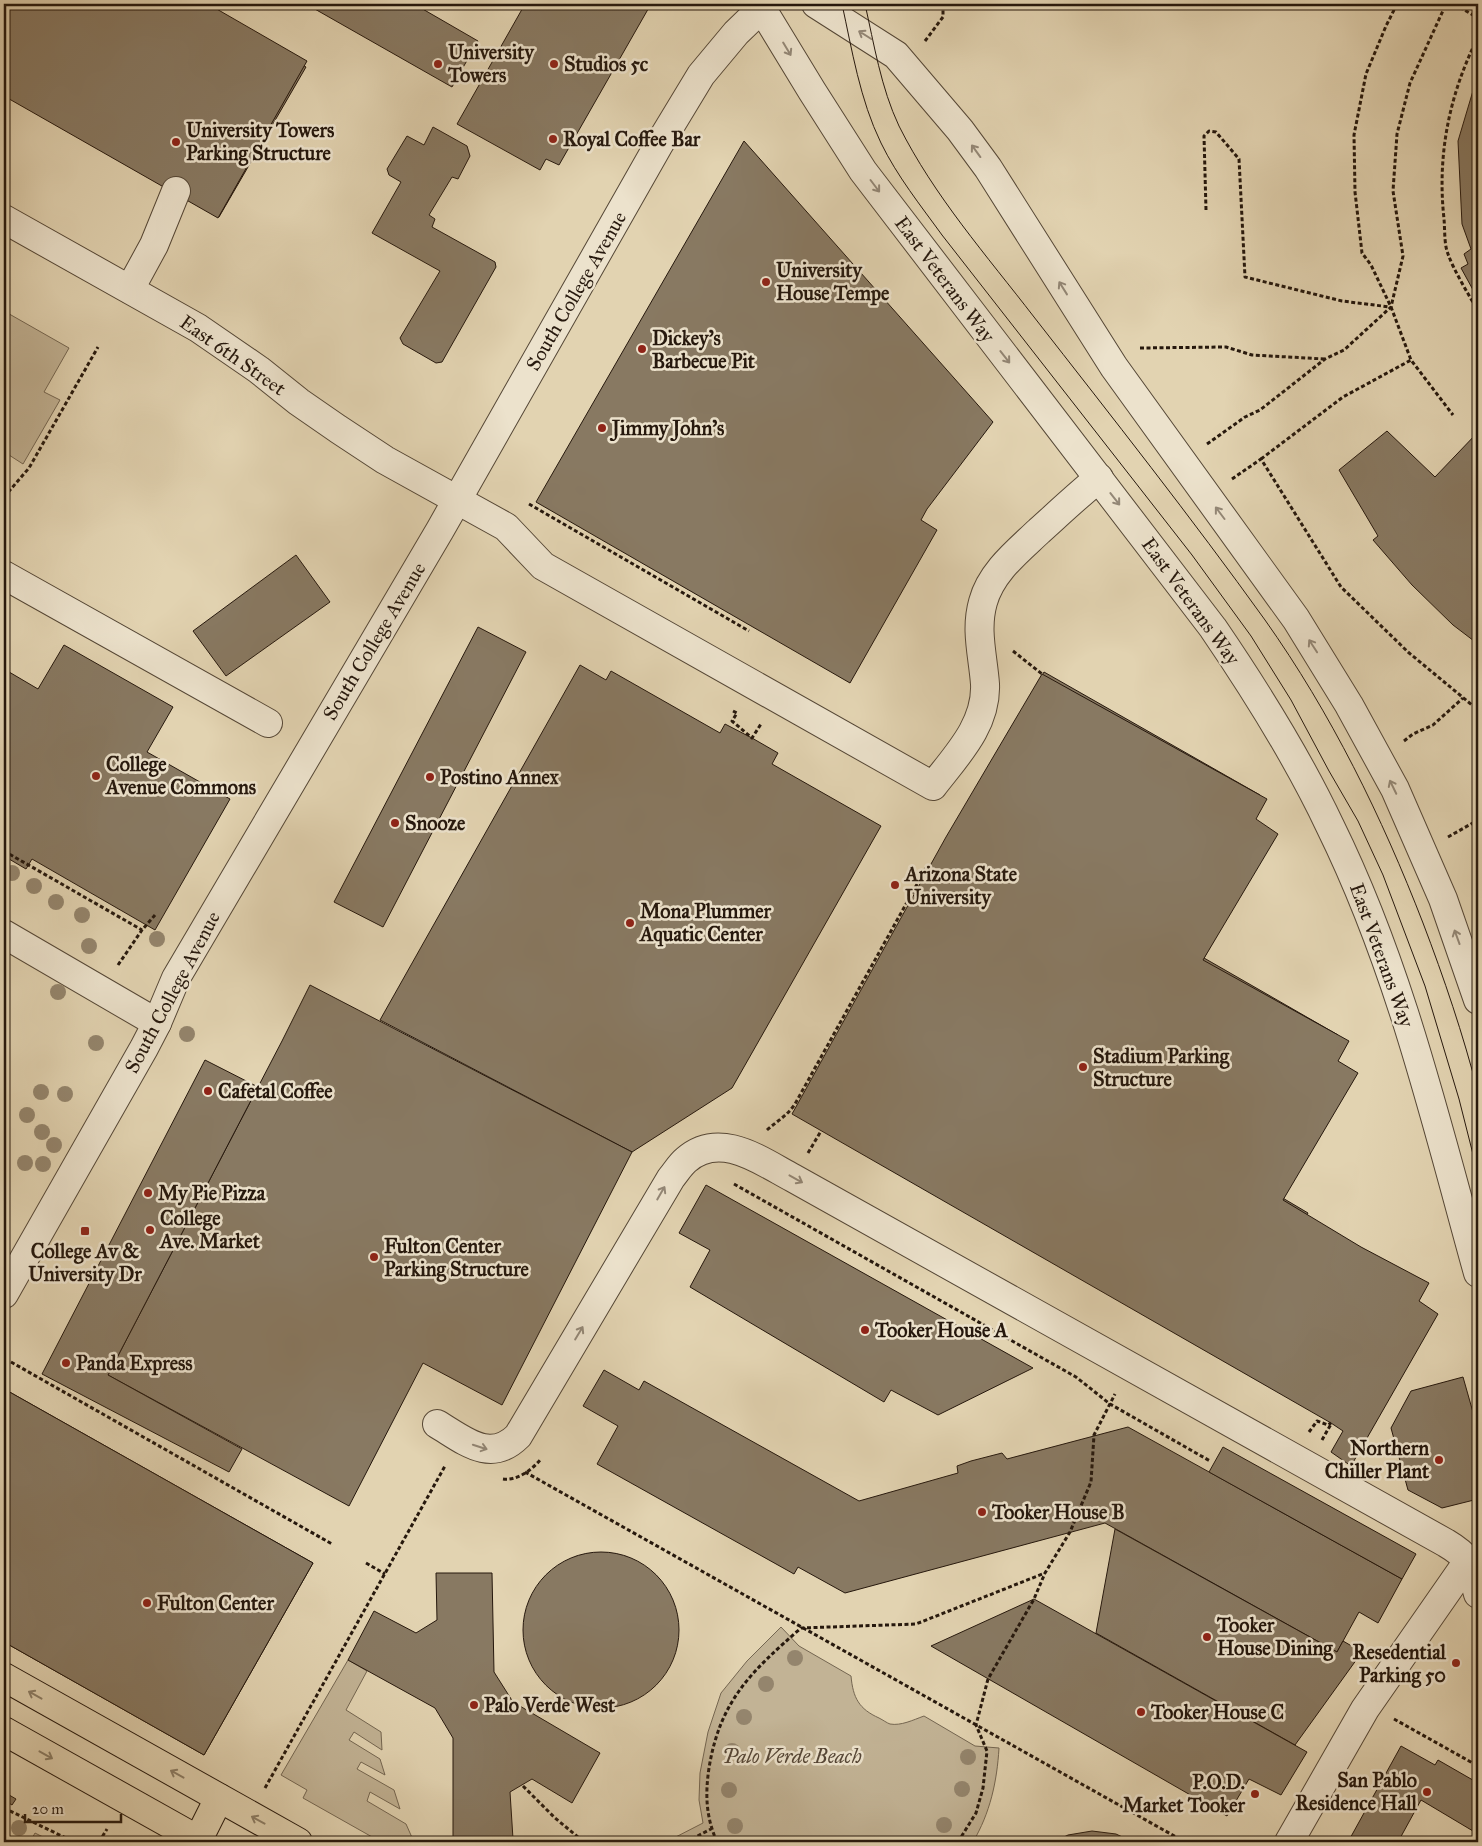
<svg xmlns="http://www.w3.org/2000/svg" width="1482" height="1846" font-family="'IM FELL Great Primer',serif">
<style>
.green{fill:#c2b395;stroke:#746651}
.building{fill:#887962;stroke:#26180d}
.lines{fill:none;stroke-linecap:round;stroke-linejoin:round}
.minor-casing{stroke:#554736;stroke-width:30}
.major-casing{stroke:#26180d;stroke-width:30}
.path{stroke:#26180d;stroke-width:3;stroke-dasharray:4 2.5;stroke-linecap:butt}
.minor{stroke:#ece2cc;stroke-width:28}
.major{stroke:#e2d3b1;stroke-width:28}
.tram{stroke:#26180d;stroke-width:1}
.tree{fill:#94856d}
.oneway{stroke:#938776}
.oneway2{stroke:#8d7f67}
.poi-dot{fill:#8f2418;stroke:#ece2cc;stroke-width:2}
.labels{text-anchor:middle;stroke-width:5;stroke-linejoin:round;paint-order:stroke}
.poi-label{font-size:20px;font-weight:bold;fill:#26180d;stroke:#ece2cc;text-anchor:start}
.street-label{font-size:20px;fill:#26180d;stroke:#ece2cc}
.park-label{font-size:20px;font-style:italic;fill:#554636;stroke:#ece2cc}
</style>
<rect width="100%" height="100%" fill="#e2d3b1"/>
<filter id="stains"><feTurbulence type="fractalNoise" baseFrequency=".004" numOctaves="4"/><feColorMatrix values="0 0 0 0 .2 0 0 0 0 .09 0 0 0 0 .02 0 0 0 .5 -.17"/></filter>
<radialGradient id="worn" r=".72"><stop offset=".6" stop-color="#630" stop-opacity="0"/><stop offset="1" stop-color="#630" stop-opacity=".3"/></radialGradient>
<!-- green -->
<g class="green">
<path d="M4,311L69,348L44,392L60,400L23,464L9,455L4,464Z"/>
<path d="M781,1627L799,1646L851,1676C853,1698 859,1709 879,1718C883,1720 887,1723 890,1724C901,1726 913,1720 924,1716L975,1746L999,1748C997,1782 990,1813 973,1842H666L703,1823L699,1800L700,1773L708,1732L721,1693L747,1661Z"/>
<path d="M348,1660L367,1671L346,1710L381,1732L382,1750L354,1732L349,1740L380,1759L385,1775L361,1762L357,1769L394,1790L400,1809L370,1792L367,1801L406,1824L414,1842H381L303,1798L307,1790L281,1775Z"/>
<path d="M35,1833L53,1842H30Z"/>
</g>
<!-- building -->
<g class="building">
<path d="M4,4H196L306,67L219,217L4,92Z"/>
<path d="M4,4H208L307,61L218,218L4,96Z"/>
<path d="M306,4H414L478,41L452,87Z"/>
<path d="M525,4H651L559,165L546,159L540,170L457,124Z"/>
<path d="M1478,74V299L1461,268L1468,264L1464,254L1471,249L1462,224L1458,141Z"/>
<path d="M433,127L467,146L470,156L458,179L452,177L429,215L435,219L432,227L495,262L496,267L442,362L436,363L403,344L400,338L440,271L372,233L401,182L389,175L387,169L407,136L424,145Z"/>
<path d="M744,141L993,422L927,509L921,520L937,530L850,683L536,502Z"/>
<path d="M1387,431L1435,477L1478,432V644L1453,625L1412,585L1373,540L1378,536L1339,470Z"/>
<path d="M296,555L330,602L226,676L193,631Z"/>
<path d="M478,627L526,652L383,927L334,902Z"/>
<path d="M64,645L173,707L147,752L230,799L155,930L32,859L26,869L4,856V669L38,689Z"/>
<path d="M580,665L606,680L611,671L720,733L725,724L752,738L778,753L772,764L881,826L732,1088L632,1152L380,1020Z"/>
<path d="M1044,672L1260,795L1220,866L1247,881L1204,958L1338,1035L1298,1106L1324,1121L1281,1197L1308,1213L1225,1359L793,1113Z"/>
<path d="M1042,674L1267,799L1256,819L1278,834L1203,960L1349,1041L1338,1061L1358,1073L1283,1200L1361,1247L1429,1283L1419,1301L1438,1314L1351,1466L1331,1452L1343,1431L1331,1423L792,1114L946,837Z"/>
<path d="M310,985L632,1152L502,1405L423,1363L349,1506L108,1375L282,1041Z"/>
<path d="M205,1060L258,1087L108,1375L242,1449L229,1472L42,1374Z"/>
<path d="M706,1185L1033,1368L938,1415L891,1390L884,1402L690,1287L710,1250L679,1233Z"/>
<path d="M604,1370L639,1390L644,1381L859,1501L958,1473L957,1466L971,1461L1002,1453L1007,1459L1128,1427L1402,1579L1378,1623L1359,1612L1337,1652L1105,1523L845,1593L798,1567L794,1574L597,1464L618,1426L583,1406Z"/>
<path d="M1463,1377L1478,1430V1499L1442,1508L1408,1490L1391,1428L1411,1391Z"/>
<path d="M6,1390L313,1563L204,1755L4,1642V1394Z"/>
<path d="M6,1390L313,1563L204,1755L4,1642V1394Z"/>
<path d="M1223,1447L1416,1554L1402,1579L1209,1472Z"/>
<path d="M1115,1529L1337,1652L1343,1641L1362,1652L1295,1745L1096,1633Z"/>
<circle cx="601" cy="1630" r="78"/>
<path d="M436,1573H492L494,1672L513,1702L600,1753L572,1803L532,1779L510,1792L513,1839L453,1840V1738L435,1708L348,1660L374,1611L416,1633L437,1620Z"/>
<path d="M1034,1599L1307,1752L1281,1795L1249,1779L1227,1816L931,1646Z"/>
<path d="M1401,1746L1435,1765L1438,1760L1478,1783V1834L1421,1800L1398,1842H1348Z"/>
<path d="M4,1792L16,1799L12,1805L4,1800Z"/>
<path d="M1092,1831L1116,1834L1133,1842H1054L1068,1835Z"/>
</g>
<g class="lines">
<defs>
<g id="minor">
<path d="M759,4L812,91L863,171L1213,628C1256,691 1297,756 1330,826C1400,968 1436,1122 1478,1273"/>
<path d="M816,4L896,55L960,130L988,168L1114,367L1296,619L1349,705L1395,789L1443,899L1478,1000"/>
<path d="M4,219L198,328L259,370L299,402L338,429L385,460L506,527L543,566L933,786C956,756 987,725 985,684C983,656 975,630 983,602C991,572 1018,551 1039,531C1059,513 1078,495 1099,478"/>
<path d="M130,289L154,245L176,191"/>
<path d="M4,575L268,723"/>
<path d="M4,934L157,1023"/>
<path d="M4,1294L144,1048L157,1023L176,978L440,530L658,146L701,75L736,33L766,4"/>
<path d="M437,1424C464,1440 490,1464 518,1436L671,1178C676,1172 680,1165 686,1160C720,1130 761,1161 793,1178L1446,1543C1473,1559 1470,1566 1478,1594"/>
<path d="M1289,1842L1365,1709L1468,1561"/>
</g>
<g id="major">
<path d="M4,1677L298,1842"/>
<path d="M4,1731L202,1842"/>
<path d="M198,1840L219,1798"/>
</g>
</defs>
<!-- minor casing -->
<use href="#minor" class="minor-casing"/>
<!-- major casing -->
<use href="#major" class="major-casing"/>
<!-- path -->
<g class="path">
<path d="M1397,4L1386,26L1366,74L1354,135L1355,192L1362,253L1371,265L1391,307L1411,360L1453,415"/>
<path d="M1454,4L1478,18"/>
<path d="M1478,37C1449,95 1437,155 1444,219C1445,230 1444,244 1448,254C1454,271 1469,295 1478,311"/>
<path d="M925,41L943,17V4"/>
<path d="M1206,210L1204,136L1209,131L1216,132L1239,159L1245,277L1342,301L1390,307"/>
<path d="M1140,348L1226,347L1252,355L1325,359"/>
<path d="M1207,444L1245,417L1260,410L1325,359L1344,350L1391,307L1403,256L1393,191L1397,134L1410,83L1446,4"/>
<path d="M1261,459L1343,397L1411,360"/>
<path d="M1232,479L1261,459L1341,587L1408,652L1478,710"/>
<path d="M4,497L29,468L98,347"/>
<path d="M529,504L749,631"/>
<path d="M1013,651L1042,674"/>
<path d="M733,711L737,713L732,721L752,738L761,724"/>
<path d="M1404,741L1413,734L1433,725L1463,698"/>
<path d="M1448,837L1478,820"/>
<path d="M4,851L142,930"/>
<path d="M118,965L142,930L155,915"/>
<path d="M767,1130C777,1121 787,1116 795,1104L926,868"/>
<path d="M808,1153L821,1131"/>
<path d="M734,1184L1076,1377L1110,1404L1210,1461"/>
<path d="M11,1362L332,1544"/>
<path d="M1309,1432L1317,1421L1328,1425L1331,1423"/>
<path d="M1322,1440L1331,1424"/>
<path d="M525,1472L1185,1842"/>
<path d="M503,1479C516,1481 531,1471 540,1460"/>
<path d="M366,1563L385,1574"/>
<path d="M1394,1719L1478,1766"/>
<path d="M523,1786L555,1818L584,1842"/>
<path d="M265,1788L445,1466"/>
<path d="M4,1808L74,1842"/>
<path d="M4,1835L10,1842"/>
<path d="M99,1842L107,1829"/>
<path d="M686,1842L711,1829"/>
<path d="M717,1842C706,1817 705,1795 709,1768C720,1700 752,1671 801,1628L916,1624L1045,1573"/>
<path d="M958,1842L976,1813L983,1788L987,1751L976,1725L988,1679L1034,1599L1045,1573L1070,1532L1091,1482L1094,1435L1115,1394"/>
</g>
<!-- minor -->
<use href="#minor" class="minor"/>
<!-- major -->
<use href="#major" class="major"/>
<!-- tram -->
<g class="tram">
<path d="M842,4C852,50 860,100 881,143C897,176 921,206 942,235L1192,555L1251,636L1291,700L1329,771L1358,821L1383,875L1425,986L1459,1099L1478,1174"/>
<path d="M865,4C874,44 881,88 899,126C934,196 987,256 1034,317C1112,417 1191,517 1265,620C1331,713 1382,817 1423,923C1444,978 1463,1034 1478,1092"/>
</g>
</g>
<!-- trees -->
<g class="tree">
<circle cx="12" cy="873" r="8"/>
<circle cx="34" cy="886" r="8"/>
<circle cx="56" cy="902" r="8"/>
<circle cx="82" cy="915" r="8"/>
<circle cx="157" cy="939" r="8"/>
<circle cx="89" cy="946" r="8"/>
<circle cx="58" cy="992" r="8"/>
<circle cx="187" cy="1034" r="8"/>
<circle cx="96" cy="1043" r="8"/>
<circle cx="41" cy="1092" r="8"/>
<circle cx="65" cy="1094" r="8"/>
<circle cx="27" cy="1115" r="8"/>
<circle cx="42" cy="1132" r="8"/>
<circle cx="54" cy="1145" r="8"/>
<circle cx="25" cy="1163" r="8"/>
<circle cx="43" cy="1164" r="8"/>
<circle cx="795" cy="1658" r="8"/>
<circle cx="766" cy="1684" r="8"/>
<circle cx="744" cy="1717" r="8"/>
<circle cx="732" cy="1751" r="8"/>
<circle cx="968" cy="1757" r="8"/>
<circle cx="962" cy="1789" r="8"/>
<circle cx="729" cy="1790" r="8"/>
<circle cx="944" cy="1825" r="8"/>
<circle cx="735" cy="1826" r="8"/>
<circle cx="19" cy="1828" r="8"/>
</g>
<!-- one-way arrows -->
<defs><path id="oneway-shaft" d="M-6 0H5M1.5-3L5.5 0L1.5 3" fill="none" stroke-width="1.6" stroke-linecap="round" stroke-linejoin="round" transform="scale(1.25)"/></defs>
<g class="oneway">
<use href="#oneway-shaft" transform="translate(865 35) rotate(-148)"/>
<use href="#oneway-shaft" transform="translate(787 49) rotate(59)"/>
<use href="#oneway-shaft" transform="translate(976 151) rotate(-126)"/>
<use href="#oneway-shaft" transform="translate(875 186) rotate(53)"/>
<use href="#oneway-shaft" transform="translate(1063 288) rotate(-122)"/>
<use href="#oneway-shaft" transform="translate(1005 357) rotate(52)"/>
<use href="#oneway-shaft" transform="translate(1115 499) rotate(52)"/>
<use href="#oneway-shaft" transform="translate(1220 513) rotate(-127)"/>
<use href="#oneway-shaft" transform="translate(1313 646) rotate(-123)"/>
<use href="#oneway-shaft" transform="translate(1393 787) rotate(-116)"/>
<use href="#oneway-shaft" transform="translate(1457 937) rotate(-110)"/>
<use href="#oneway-shaft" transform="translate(796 1179) rotate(29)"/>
<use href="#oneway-shaft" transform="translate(661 1193) rotate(-60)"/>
<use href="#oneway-shaft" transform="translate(579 1333) rotate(-59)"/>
<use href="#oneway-shaft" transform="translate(480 1447) rotate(18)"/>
</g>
<g class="oneway2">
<use href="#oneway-shaft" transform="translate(35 1695) rotate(-151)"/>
<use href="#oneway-shaft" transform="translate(46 1755) rotate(29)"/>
<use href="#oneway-shaft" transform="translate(177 1774) rotate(-151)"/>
<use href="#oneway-shaft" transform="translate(258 1820) rotate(-151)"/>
</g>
<!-- markers -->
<g class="poi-dot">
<circle cx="438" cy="64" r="5"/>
<circle cx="554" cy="64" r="5"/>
<circle cx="553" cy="139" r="5"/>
<circle cx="176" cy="142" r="5"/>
<circle cx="766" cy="282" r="5"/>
<circle cx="642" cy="349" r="5"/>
<circle cx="602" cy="428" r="5"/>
<circle cx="96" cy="776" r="5"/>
<circle cx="430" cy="777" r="5"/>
<circle cx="395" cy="823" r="5"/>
<circle cx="895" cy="885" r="5"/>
<circle cx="630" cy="923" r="5"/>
<circle cx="1083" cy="1067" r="5"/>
<circle cx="208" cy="1091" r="5"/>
<circle cx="148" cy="1193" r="5"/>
<circle cx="150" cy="1230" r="5"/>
<rect x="80" y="1226" width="10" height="10" rx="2.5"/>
<circle cx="374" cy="1257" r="5"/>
<circle cx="865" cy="1330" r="5"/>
<circle cx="66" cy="1363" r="5"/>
<circle cx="1439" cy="1460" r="5"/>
<circle cx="982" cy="1512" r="5"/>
<circle cx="147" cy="1603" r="5"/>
<circle cx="1207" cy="1637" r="5"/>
<circle cx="1456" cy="1663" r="5"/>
<circle cx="474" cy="1705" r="5"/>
<circle cx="1141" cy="1712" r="5"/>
<circle cx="1427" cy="1792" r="5"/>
<circle cx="1255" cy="1794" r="5"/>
</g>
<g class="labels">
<!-- poi labels -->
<g class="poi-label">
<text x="448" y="59">University<tspan x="448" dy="23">Towers</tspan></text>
<text x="564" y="71">Studios 5c</text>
<text x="186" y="137">University Towers<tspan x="186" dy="23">Parking Structure</tspan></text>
<text x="563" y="146">Royal Coffee Bar</text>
<text x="776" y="277">University<tspan x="776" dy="23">House Tempe</tspan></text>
<text x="652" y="345">Dickey's<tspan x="652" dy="23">Barbecue Pit</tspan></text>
<text x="612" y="435">Jimmy John's</text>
<text x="106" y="771">College<tspan x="106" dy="23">Avenue Commons</tspan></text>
<text x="440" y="784">Postino Annex</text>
<text x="405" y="830">Snooze</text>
<text x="905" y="881">Arizona State<tspan x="905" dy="23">University</tspan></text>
<text x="640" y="918">Mona Plummer<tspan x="640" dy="23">Aquatic Center</tspan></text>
<text x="1093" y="1063">Stadium Parking<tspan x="1093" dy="23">Structure</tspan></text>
<text x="218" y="1098">Cafetal Coffee</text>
<text x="158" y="1200">My Pie Pizza</text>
<text x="160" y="1225">College<tspan x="160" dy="23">Ave. Market</tspan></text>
<text x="384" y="1253">Fulton Center<tspan x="384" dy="23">Parking Structure</tspan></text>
<text x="85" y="1258" text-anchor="middle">College Av &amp;<tspan x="85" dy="23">University Dr</tspan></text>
<text x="875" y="1337">Tooker House A</text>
<text x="76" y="1370">Panda Express</text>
<text x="1429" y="1455" text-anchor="end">Northern<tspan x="1429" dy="23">Chiller Plant</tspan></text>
<text x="992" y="1519">Tooker House B</text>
<text x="157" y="1610">Fulton Center</text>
<text x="1217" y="1632">Tooker<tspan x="1217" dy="23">House Dining</tspan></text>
<text x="1446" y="1659" text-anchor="end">Resedential<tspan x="1446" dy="23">Parking 50</tspan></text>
<text x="484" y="1712">Palo Verde West</text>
<text x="1151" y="1719">Tooker House C</text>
<text x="1417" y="1787" text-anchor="end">San Pablo<tspan x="1417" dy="23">Residence Hall</tspan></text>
<text x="1245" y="1789" text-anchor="end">P.O.D.<tspan x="1245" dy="23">Market Tooker</tspan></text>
</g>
<!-- street labels -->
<g class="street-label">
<text transform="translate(945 279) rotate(53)" y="7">East Veterans Way</text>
<text transform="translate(576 291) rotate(-60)" y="7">South College Avenue</text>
<text transform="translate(233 355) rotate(35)" y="7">East 6th Street</text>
<text transform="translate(1191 601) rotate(54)" y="7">East Veterans Way</text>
<text transform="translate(374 641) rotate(-59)" y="7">South College Avenue</text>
<text transform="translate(1382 955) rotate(70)" y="7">East Veterans Way</text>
<text transform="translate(172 992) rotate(-62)" y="7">South College Avenue</text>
</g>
<!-- park labels -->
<g class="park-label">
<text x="792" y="1763">Palo Verde Beach</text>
</g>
</g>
<!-- margin -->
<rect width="1482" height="1846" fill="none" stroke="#e2d3b1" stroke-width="20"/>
<rect x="5" y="5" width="1472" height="1836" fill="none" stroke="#26180d" stroke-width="2.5"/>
<rect x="10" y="10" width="1462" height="1826" fill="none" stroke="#26180d"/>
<!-- scale -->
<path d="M25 1814v8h96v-8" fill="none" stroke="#26180d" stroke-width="2.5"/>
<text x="32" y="1814" font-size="15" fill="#26180d" stroke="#ece2cc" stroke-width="4" paint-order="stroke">20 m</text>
<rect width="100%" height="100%" filter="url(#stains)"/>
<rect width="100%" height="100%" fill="url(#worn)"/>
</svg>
